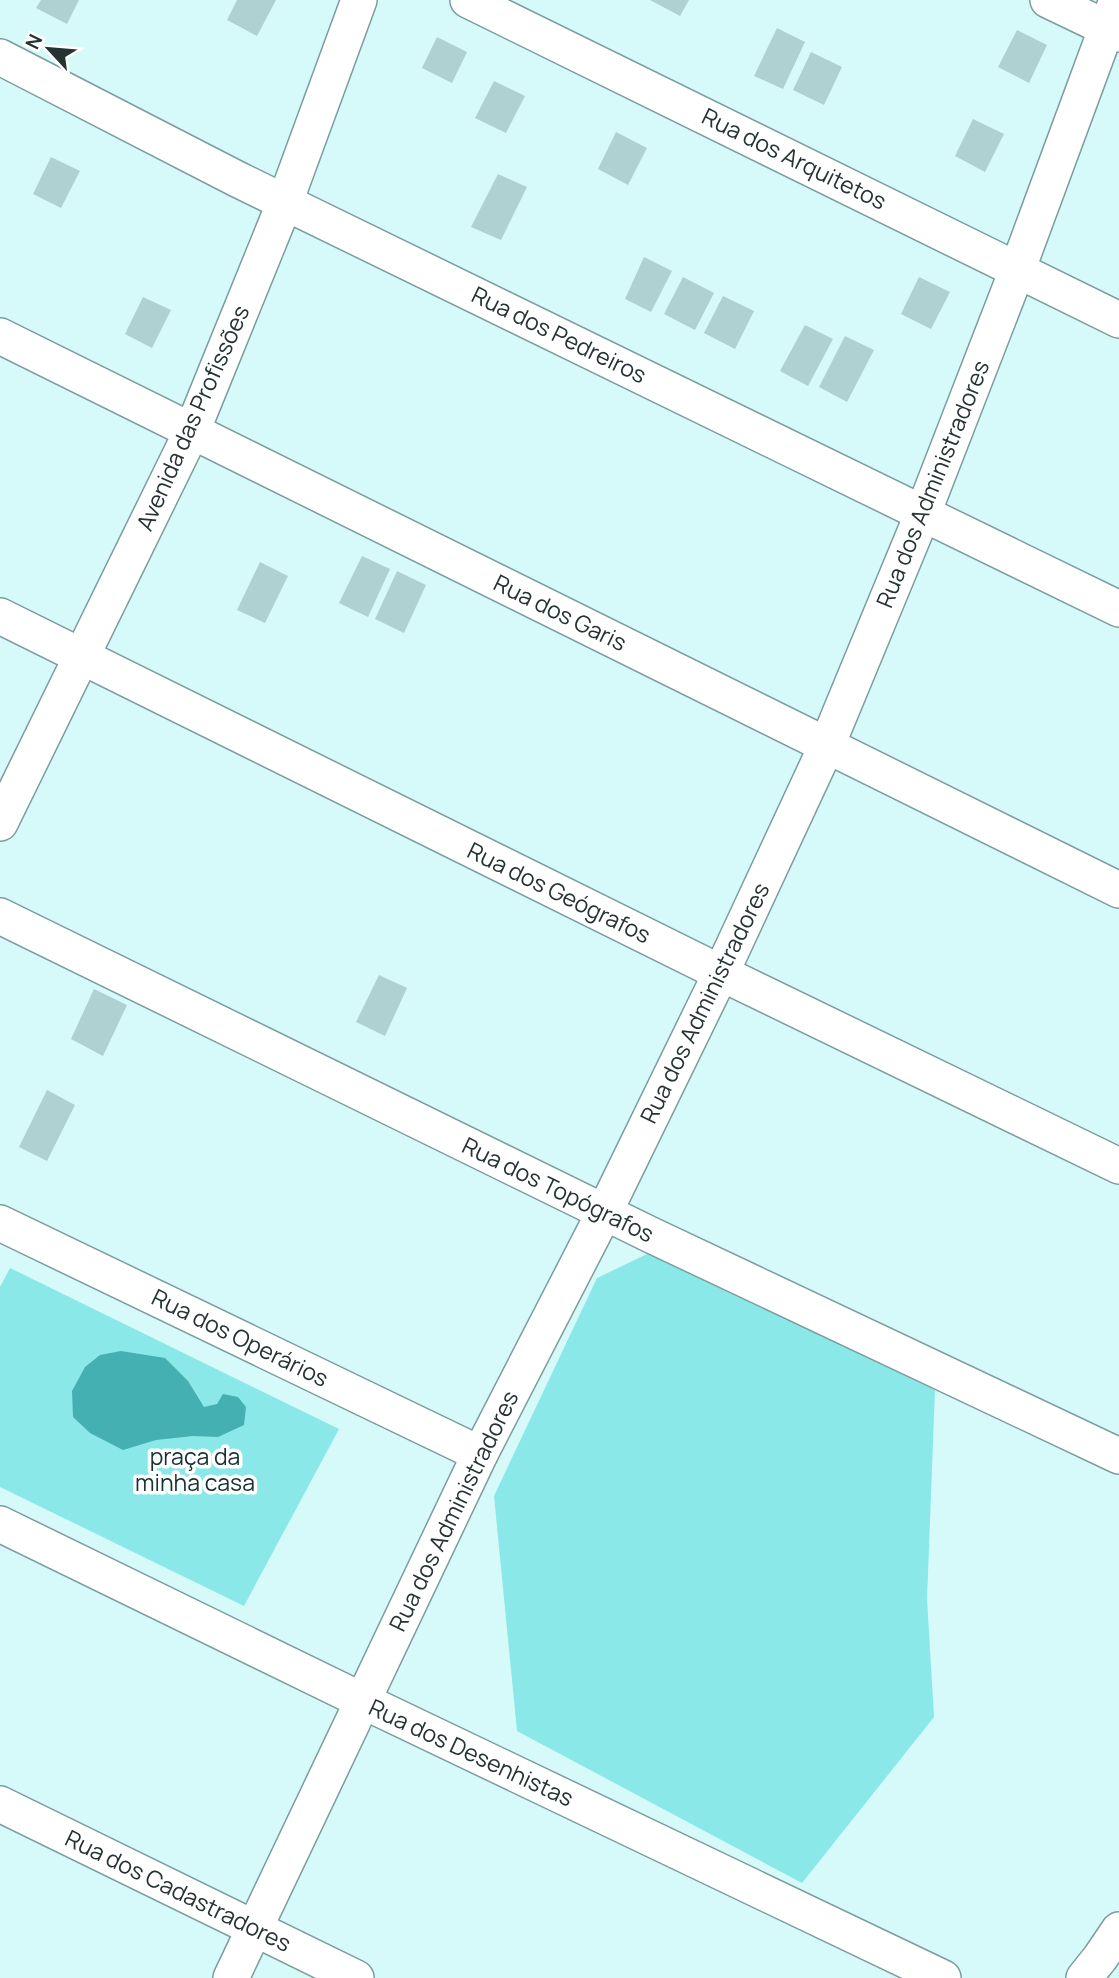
<svg xmlns="http://www.w3.org/2000/svg" width="1119" height="1978" font-family="Manrope,sans-serif">
<style>
.green{fill:#8be8e9}
.water{fill:#44b0b1}
.building{fill:#afd1d1}
.lines{fill:none;stroke-linecap:round;stroke-linejoin:round}
.minor-casing{stroke:#7c9d9d;stroke-width:38}
.minor{stroke:#fff;stroke-width:35}
.labels{text-anchor:middle;stroke-width:7;stroke-linejoin:round;paint-order:stroke}
.street-label{font-size:23px;fill:#263333;stroke:#fff}
.park-label{font-size:23px;fill:#183131;stroke:#fff}
</style>
<rect width="100%" height="100%" fill="#d6f9f9"/>
<!-- green -->
<g class="green">
<path d="M649,1253L935,1390L927,1599L934,1717L802,1883L517,1731L494,1496L597,1278Z"/>
<path d="M10,1268L339,1429L244,1606L0,1487V1287Z"/>
</g>
<!-- water -->
<path class="water" d="M121,1351L165,1358L188,1381L204,1407L217,1404L223,1394L238,1397L246,1407L244,1425L218,1437L193,1436L156,1440L123,1450L90,1433L73,1417L72,1391L85,1367L100,1355Z"/>
<!-- building -->
<g class="building">
<path d="M41,0H79L67,24L36,8Z"/>
<path d="M237,0H276L257,36L227,20Z"/>
<path d="M650,0H689L680,16Z"/>
<path d="M777,28L805,42L783,89L754,76Z"/>
<path d="M1017,30L1047,45L1029,83L998,67Z"/>
<path d="M437,37L467,52L452,83L422,68Z"/>
<path d="M811,52L842,67L824,105L793,90Z"/>
<path d="M494,81L525,96L506,133L475,118Z"/>
<path d="M973,119L1004,134L985,172L955,156Z"/>
<path d="M616,132L647,148L628,185L598,169Z"/>
<path d="M51,157L80,171L61,208L33,194Z"/>
<path d="M498,174L527,187L501,240L471,227Z"/>
<path d="M644,257L672,271L651,312L625,299Z"/>
<path d="M683,277L714,293L695,330L664,314Z"/>
<path d="M919,277L950,292L931,329L901,314Z"/>
<path d="M723,296L754,311L735,349L704,333Z"/>
<path d="M143,297L171,310L152,348L125,334Z"/>
<path d="M805,325L833,339L808,386L780,371Z"/>
<path d="M845,336L874,350L847,402L819,387Z"/>
<path d="M362,556L390,569L368,617L339,603Z"/>
<path d="M260,562L288,576L265,623L237,610Z"/>
<path d="M397,571L426,585L404,633L375,619Z"/>
<path d="M379,975L407,988L385,1036L356,1022Z"/>
<path d="M94,989L127,1005L103,1056L71,1039Z"/>
<path d="M47,1090L75,1105L47,1161L19,1147Z"/>
</g>
<g class="lines">
<defs>
<g id="minor">
<path d="M468,0L1119,320"/>
<path d="M1048,0L1119,34"/>
<path d="M0,57L237,179L1119,609"/>
<path d="M0,336L1119,890"/>
<path d="M0,616L721,973L1119,1166"/>
<path d="M0,823L192,431L285,202L359,0"/>
<path d="M0,916L651,1235L1119,1456"/>
<path d="M0,1223L480,1454"/>
<path d="M0,1524L363,1701L943,1978"/>
<path d="M0,1804L356,1978"/>
<path d="M231,1978L480,1454L604,1213L721,973L827,745L923,513L1018,268L1117,0"/>
<path d="M1084,1978L1100,1958L1119,1930"/>
</g>
</defs>
<!-- minor casing -->
<use href="#minor" class="minor-casing"/>
<!-- minor -->
<use href="#minor" class="minor"/>
</g>
<g class="labels">
<!-- street labels -->
<g class="street-label">
<text transform="translate(794 159) rotate(26)" y="8">Rua dos Arquitetos</text>
<text transform="translate(559 335) rotate(26)" y="8">Rua dos Pedreiros</text>
<text transform="translate(193 418) rotate(-66)" y="8">Avenida das Profissões</text>
<text transform="translate(933 484) rotate(-68)" y="8">Rua dos Administradores</text>
<text transform="translate(560 613) rotate(26)" y="8">Rua dos Garis</text>
<text transform="translate(559 893) rotate(26)" y="8">Rua dos Geógrafos</text>
<text transform="translate(705 1003) rotate(-64)" y="8">Rua dos Administradores</text>
<text transform="translate(558 1190) rotate(26)" y="8">Rua dos Topógrafos</text>
<text transform="translate(240 1338) rotate(26)" y="8">Rua dos Operários</text>
<text transform="translate(454 1511) rotate(-64)" y="8">Rua dos Administradores</text>
<text transform="translate(471 1753) rotate(25)" y="8">Rua dos Desenhistas</text>
<text transform="translate(178 1891) rotate(26)" y="8">Rua dos Cadastradores</text>
</g>
<!-- park labels -->
<g class="park-label">
<text x="195" y="1465">praça da<tspan x="195" dy="26">minha casa</tspan></text>
</g>
</g>
<!-- north arrow -->
<g transform="translate(49 49) rotate(296)" stroke="#ffffff" stroke-width="5" paint-order="stroke">
<path d="M0-5L12 26L0 18L-12 26Z" fill="#263333"/>
<text y="-10" font-size="19" font-weight="bold" text-anchor="middle" fill="#263333">N</text>
</g>
</svg>
